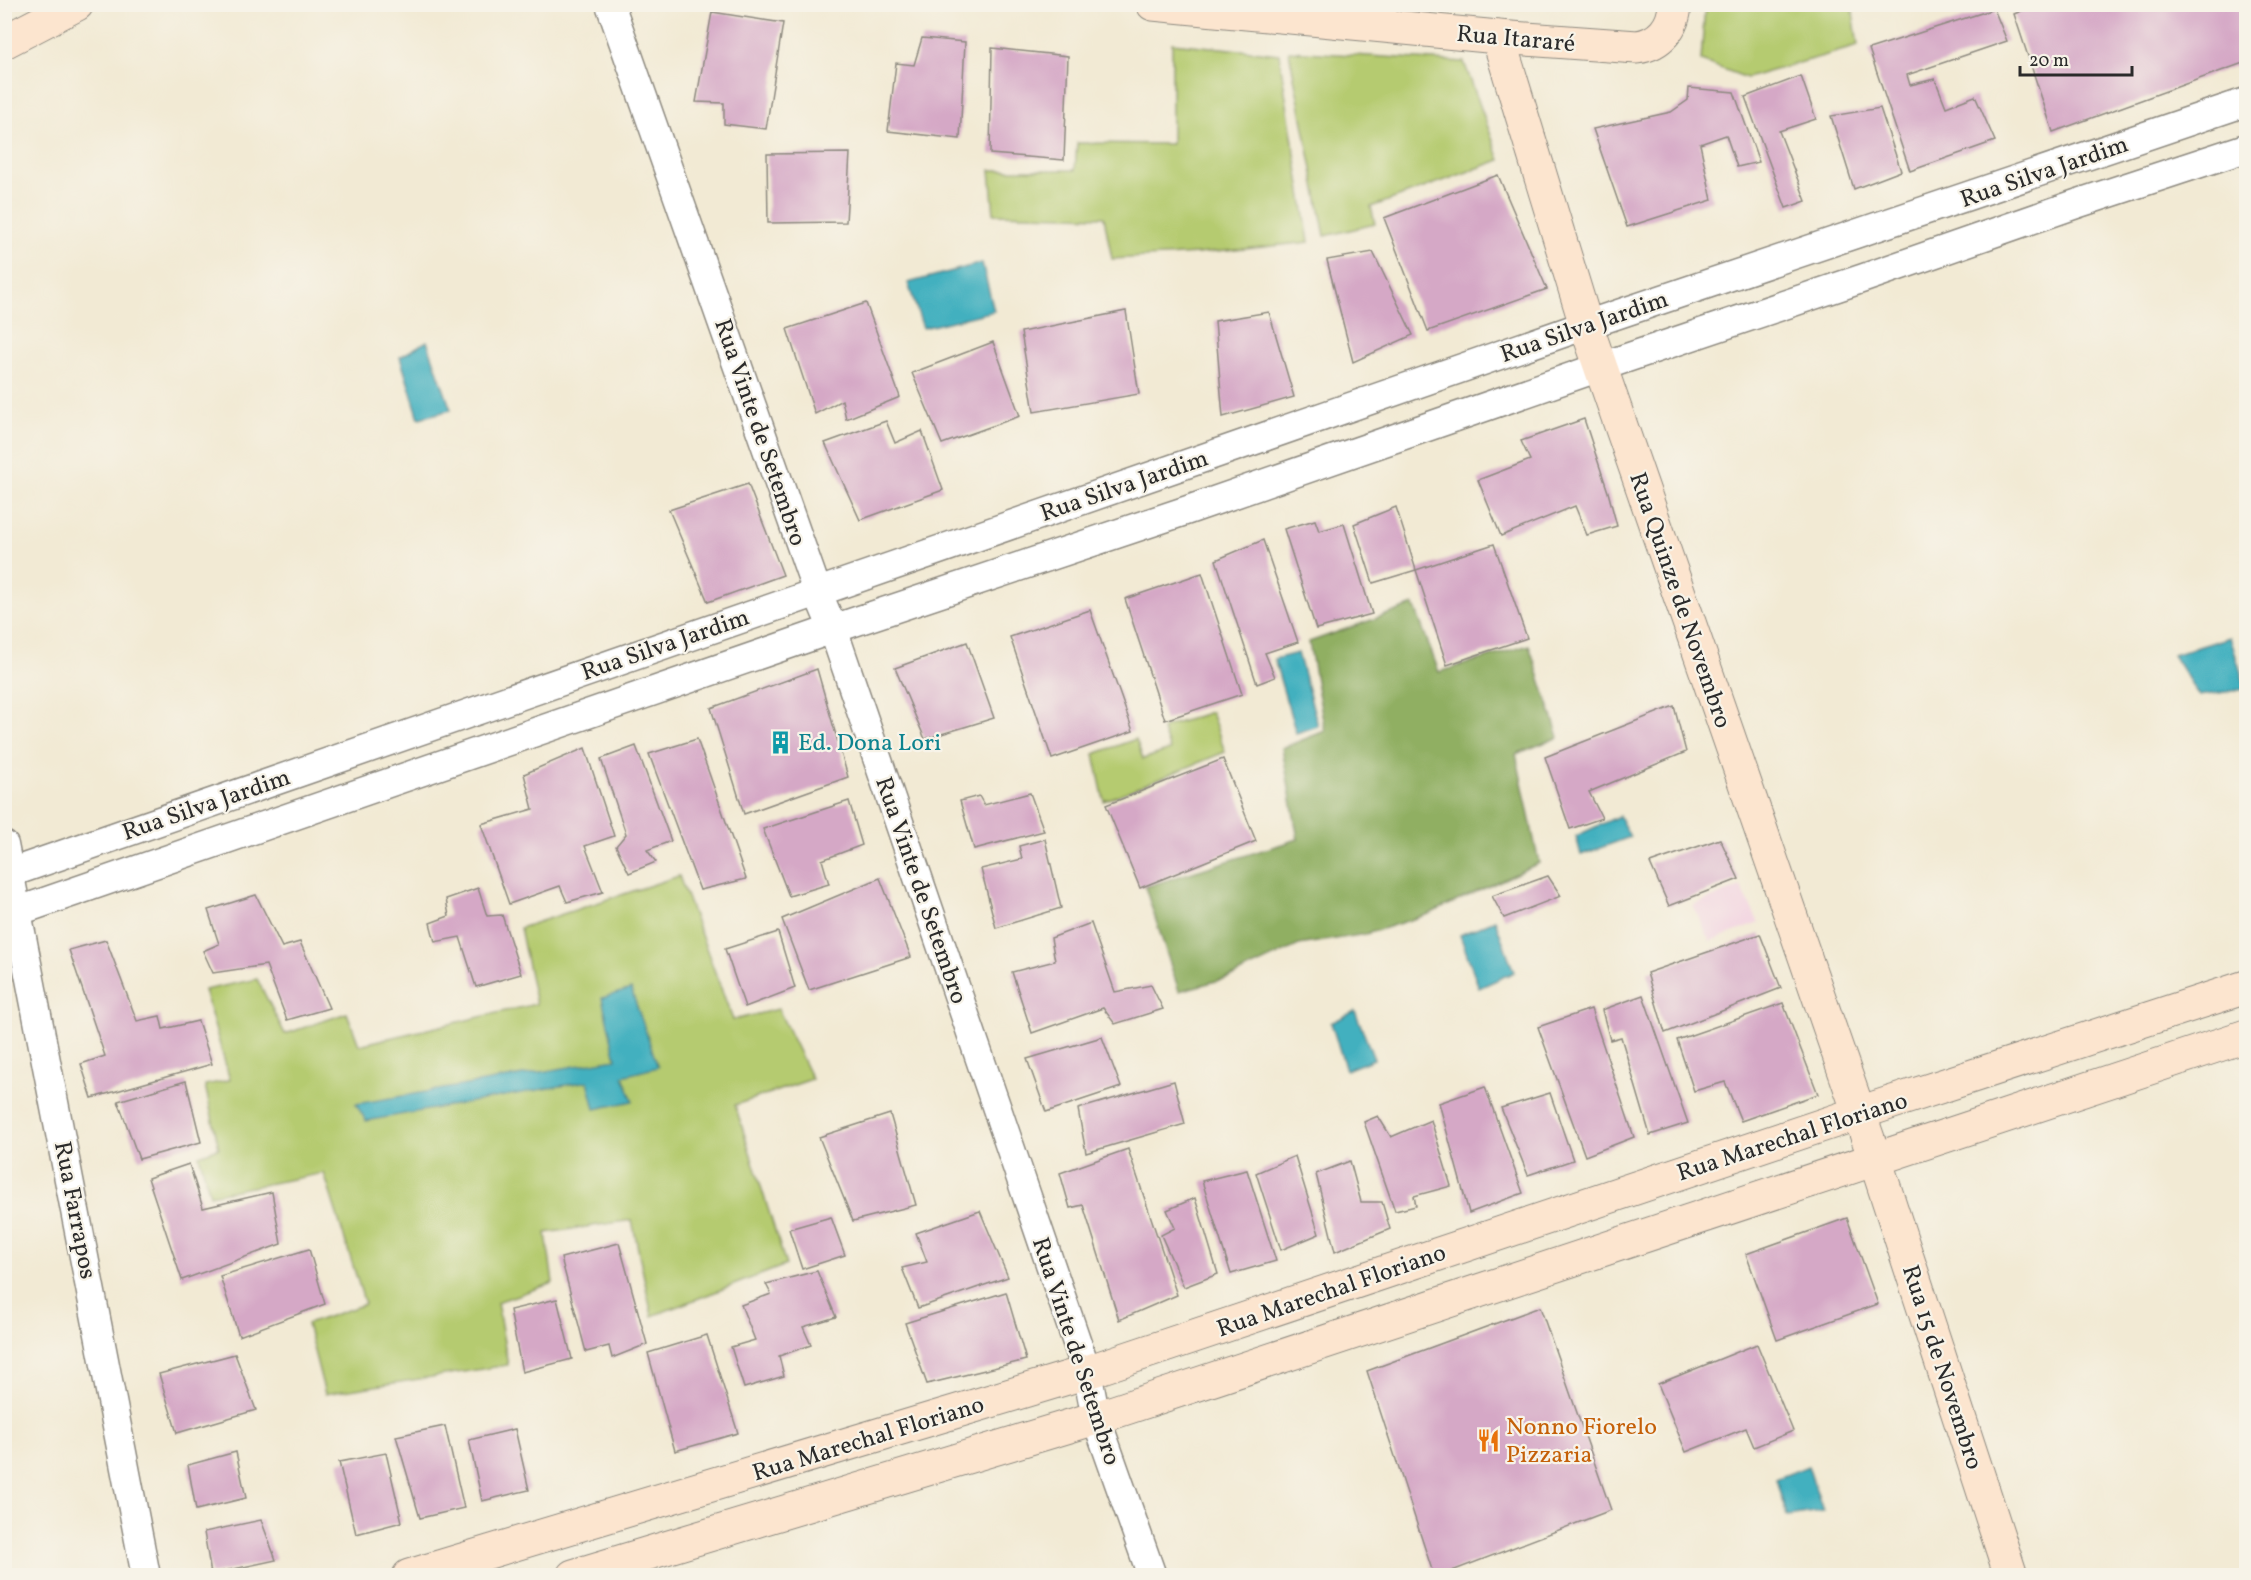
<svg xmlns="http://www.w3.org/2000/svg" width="2251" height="1580" font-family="Vollkorn,serif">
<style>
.built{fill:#f2cfe0}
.green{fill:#b5cb6f;stroke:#707b4d;stroke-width:1.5}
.forest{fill:#90af62;stroke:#5e6d46;stroke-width:1.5}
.water{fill:#42b0bf;stroke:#366e75;stroke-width:1.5}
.building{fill:#d5a8c6}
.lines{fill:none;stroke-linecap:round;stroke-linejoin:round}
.street-casing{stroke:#8e8a80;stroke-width:31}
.secondary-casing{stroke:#8e8a80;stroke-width:35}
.street{stroke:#fff;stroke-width:28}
.secondary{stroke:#fce5cf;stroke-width:33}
.labels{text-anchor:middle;stroke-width:4.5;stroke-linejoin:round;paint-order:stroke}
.street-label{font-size:24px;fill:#2b2b2b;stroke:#f7f3e8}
.culture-label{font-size:24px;fill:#0d838f;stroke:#f7f3e8;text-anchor:start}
.food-label{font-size:24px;fill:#c56008;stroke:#f7f3e8;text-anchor:start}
</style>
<rect width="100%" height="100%" fill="#f7f3e8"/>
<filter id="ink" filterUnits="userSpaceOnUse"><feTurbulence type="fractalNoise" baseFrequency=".0167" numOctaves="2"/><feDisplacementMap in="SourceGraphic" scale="12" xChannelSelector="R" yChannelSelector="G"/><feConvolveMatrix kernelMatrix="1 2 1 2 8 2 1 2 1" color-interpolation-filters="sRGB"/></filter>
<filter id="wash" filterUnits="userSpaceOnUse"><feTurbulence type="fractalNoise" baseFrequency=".008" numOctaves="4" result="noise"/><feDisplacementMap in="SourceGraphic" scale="24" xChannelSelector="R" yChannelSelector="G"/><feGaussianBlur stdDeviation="1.35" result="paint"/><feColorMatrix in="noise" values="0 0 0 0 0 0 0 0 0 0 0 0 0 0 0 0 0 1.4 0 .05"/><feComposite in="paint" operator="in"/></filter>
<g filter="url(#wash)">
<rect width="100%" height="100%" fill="#f2ead4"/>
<!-- built -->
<path class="built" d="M1741,887L1759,923L1710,941L1693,905Z"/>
<!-- green -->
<g class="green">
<path d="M1705,5H1852L1858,46L1747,78L1701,61Z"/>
<path d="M1172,43L1279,54L1309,242L1198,254L1112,259L1104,217L994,214L990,170H1075L1077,143L1172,144Z"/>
<path d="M1289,51L1464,62L1500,160L1371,207L1375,224L1325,236Z"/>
<path d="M1211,712L1225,752L1104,801L1094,754L1136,739L1143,759L1170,750L1162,728Z"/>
<path d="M679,876L733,1020L778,1009L812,1079L735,1105L786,1265L652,1316L632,1220L546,1233L553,1283L497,1302L508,1365L325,1394L307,1324L365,1304L324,1173L210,1195L199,1155L219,1148L205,1085L230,1080L204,990L257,979L285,1034L347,1013L359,1045L536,1004L520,928Z"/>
</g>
<!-- forest -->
<path class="forest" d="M1414,605L1439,672L1529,645L1559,737L1516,754L1539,863L1429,914L1366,934L1299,945L1231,977L1179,991L1145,887L1298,839L1282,748L1325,731L1309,642Z"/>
<!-- water -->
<g class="water">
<path d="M982,263L994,311L923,328L908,283Z"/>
<path d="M427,341L451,410L419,418L400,357Z"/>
<path d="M2230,637L2246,689L2199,696L2173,655Z"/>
<path d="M1298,653L1318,726L1296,733L1274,659Z"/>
<path d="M1619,816L1630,837L1581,855L1576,836Z"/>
<path d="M1495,920L1514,972L1479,988L1460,935Z"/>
<path d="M631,989L658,1067L623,1076L633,1101L595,1109L588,1081L366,1121L356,1104L616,1059L602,998Z"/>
<path d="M1355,1011L1374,1059L1346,1070L1331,1023Z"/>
<path d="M1808,1466L1823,1511L1787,1516L1776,1479Z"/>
</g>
<g id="blocks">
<!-- building -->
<g class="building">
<path d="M2039,4H2246V62L2053,132L2014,14Z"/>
<path d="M1994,9L2007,41L1907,75L1910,85L1935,79L1946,107L1975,96L1995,141L1910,171L1869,49Z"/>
<path d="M712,12L783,23L766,129L724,124V103L696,102Z"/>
<path d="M922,38L965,42L960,139L888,131L896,63L914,65Z"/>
<path d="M992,48L1068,56L1064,160L990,154Z"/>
<path d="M1801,76L1816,119L1779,131L1806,201L1786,208L1745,97Z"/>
<path d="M1689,88L1734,92L1759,162L1737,167L1726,135L1700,144L1712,200L1627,227L1593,129L1671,112L1688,100Z"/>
<path d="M1880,108L1901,171L1854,189L1831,116Z"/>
<path d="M850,153L846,222L768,223L767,154Z"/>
<path d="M1498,175L1547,289L1428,331L1384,218Z"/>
<path d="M1373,252L1413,335L1353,362L1327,260Z"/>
<path d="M866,303L900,397L846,419L842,400L815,414L787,329Z"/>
<path d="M1126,311L1139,394L1034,412L1021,332Z"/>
<path d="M1269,312L1294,397L1223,417L1215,321Z"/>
<path d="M993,342L1020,416L942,444L912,373Z"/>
<path d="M1584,419L1608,492L1617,526L1587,535L1575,506L1501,536L1478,480L1530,460L1521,441Z"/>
<path d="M886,421L895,443L922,431L943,490L860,520L825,443Z"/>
<path d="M748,484L783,575L708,602L669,510Z"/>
<path d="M1396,507L1416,570L1373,583L1354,524Z"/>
<path d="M1315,520L1319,531L1344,524L1372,614L1316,629L1284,529Z"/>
<path d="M1263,540L1298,642L1265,653L1275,677L1257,684L1216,560Z"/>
<path d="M1494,544L1527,638L1447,665L1416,570Z"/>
<path d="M1202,573L1242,694L1165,720L1125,599Z"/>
<path d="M1090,610L1133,731L1052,759L1010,637Z"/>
<path d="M967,642L994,718L925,739L895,668Z"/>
<path d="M817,669L848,777L744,814L711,708Z"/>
<path d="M1674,706L1686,752L1589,792L1602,818L1570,829L1545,757Z"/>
<path d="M697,739L746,879L700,890L649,754Z"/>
<path d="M636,746L671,841L647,850L656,862L629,873L616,846L626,834L601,759Z"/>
<path d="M585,748L614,836L585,846L603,892L567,902L560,886L509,904L481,824L533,809L524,774Z"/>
<path d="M1223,759L1256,841L1140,888L1106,805Z"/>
<path d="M1030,793L1044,831L974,849L960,801L979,796L984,805Z"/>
<path d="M849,801L862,845L822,860L829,884L789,896L763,829Z"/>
<path d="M1045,839L1061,908L996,928L981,869L1022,859L1019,846Z"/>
<path d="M1720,839L1739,879L1669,906L1650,863Z"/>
<path d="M1548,876L1561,896L1504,918L1492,896Z"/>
<path d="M880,878L911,957L809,990L782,919Z"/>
<path d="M478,888L487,916L502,915L521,974L476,987L460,937L435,942L430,923L449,916L446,899Z"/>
<path d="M256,895L282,947L300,942L329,1008L287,1020L266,965L213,973L203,951L219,944L208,910Z"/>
<path d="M1091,923L1115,992L1151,985L1163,1009L1115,1024L1103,1008L1032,1033L1012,972L1055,961L1051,938Z"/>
<path d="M778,932L795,988L745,1007L725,949Z"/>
<path d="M1760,934L1781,988L1665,1033L1647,973Z"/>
<path d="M106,940L137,1021L160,1016L163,1029L198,1021L212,1064L92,1098L81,1064L105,1056L69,950Z"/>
<path d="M1643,995L1688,1123L1650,1135L1621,1037L1610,1040L1602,1010Z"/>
<path d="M1783,1003L1818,1094L1741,1121L1725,1082L1694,1091L1677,1040Z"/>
<path d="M1591,1009L1634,1137L1585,1156L1538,1027Z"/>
<path d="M1102,1037L1121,1087L1046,1112L1027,1059Z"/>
<path d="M186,1081L201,1142L139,1159L118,1101Z"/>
<path d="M1174,1081L1185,1124L1086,1153L1078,1109Z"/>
<path d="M1485,1087L1523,1193L1469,1213L1439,1103Z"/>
<path d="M1550,1093L1573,1160L1528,1175L1501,1108Z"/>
<path d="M890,1114L916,1205L853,1221L819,1137Z"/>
<path d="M1378,1116L1391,1137L1431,1120L1451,1186L1414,1196L1416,1206L1395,1211L1364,1122Z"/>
<path d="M1128,1149L1177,1295L1119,1320L1083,1205L1070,1208L1060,1173Z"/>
<path d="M1295,1156L1319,1234L1281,1250L1256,1173Z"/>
<path d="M1350,1161L1361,1202H1382L1390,1229L1335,1252L1316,1174Z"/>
<path d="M189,1164L203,1208L272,1192L281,1244L182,1280L148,1178Z"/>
<path d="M1247,1170L1276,1261L1231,1274L1202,1181Z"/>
<path d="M1195,1198L1218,1274L1184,1287L1161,1235L1175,1228L1167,1210Z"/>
<path d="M980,1211L1008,1277L918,1308L902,1268L927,1262L916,1233Z"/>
<path d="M831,1217L845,1255L802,1269L789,1229Z"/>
<path d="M1847,1218L1878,1304L1777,1340L1746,1254Z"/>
<path d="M619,1243L647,1344L612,1358L609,1346L586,1352L561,1258Z"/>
<path d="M309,1249L325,1304L239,1336L220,1276Z"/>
<path d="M817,1271L836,1317L803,1327L811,1345L779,1356L784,1376L744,1388L731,1347L755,1340L741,1305L771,1294L766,1284Z"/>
<path d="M1006,1292L1026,1360L927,1384L905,1323Z"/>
<path d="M557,1299L572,1359L522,1372L510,1310Z"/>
<path d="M1540,1307L1611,1510L1439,1576H1434L1367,1371Z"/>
<path d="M707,1335L738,1433L675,1451L648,1353Z"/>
<path d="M1757,1344L1793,1431L1754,1447L1746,1428L1686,1452L1658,1384Z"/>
<path d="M235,1354L256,1410L177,1433L159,1374Z"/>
<path d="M445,1426L464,1508L420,1518L396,1436Z"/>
<path d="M515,1429L529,1490L482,1501L469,1440Z"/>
<path d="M236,1452L246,1498L196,1510L188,1465Z"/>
<path d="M386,1453L402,1522L356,1534L339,1462Z"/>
<path d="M261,1520L276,1560L211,1574L204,1532Z"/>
</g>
</g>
</g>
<g filter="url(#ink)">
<use href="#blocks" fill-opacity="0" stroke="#8e8a80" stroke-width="1.5"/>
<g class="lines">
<defs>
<g id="street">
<path d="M610,4L817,591L833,629L1087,1372L1096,1418L1152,1576"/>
<path d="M4,845L146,1576"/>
<path d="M4,875L1586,325L2246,102"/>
<path d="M4,916L833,629L1188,510L1600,367L1864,278L2076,204L2246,148"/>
</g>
<g id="secondary">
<path d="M1153,4L1498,37L1637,47C1660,44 1674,27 1675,4"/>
<path d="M1498,37L1586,325L1875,1159L2011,1576"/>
<path d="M4,42L77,4"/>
<path d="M409,1576L1087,1372L1859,1113L2246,987"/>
<path d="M573,1576L1096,1418L2246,1036"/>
</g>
</defs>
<!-- street casing -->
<use href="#street" class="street-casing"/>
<!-- secondary casing -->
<use href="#secondary" class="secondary-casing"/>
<!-- street -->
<use href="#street" class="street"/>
<!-- secondary -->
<use href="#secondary" class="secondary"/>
</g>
</g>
<!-- icons -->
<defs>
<symbol id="building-bare" viewBox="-9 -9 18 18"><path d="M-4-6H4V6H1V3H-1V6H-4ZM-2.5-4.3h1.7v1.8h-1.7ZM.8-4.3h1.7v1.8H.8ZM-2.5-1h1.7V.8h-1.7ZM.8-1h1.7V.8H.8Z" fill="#0f9aa8" stroke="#f7f3e8" stroke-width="2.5" paint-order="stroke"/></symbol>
<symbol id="restaurant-bare" viewBox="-9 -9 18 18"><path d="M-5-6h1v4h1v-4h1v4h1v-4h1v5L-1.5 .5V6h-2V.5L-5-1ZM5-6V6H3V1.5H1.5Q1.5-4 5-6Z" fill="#e8710a" stroke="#f7f3e8" stroke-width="2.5" paint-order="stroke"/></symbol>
</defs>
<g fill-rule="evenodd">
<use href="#building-bare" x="764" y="726" width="33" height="33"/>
<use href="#restaurant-bare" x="1472" y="1424" width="33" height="33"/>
</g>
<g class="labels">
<!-- street labels -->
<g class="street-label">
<text transform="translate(1516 38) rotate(5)" y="8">Rua Itararé</text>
<text transform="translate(2044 171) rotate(-19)" y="8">Rua Silva Jardim</text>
<text transform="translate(1584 326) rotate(-19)" y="8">Rua Silva Jardim</text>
<text transform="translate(761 432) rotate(71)" y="8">Rua Vinte de Setembro</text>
<text transform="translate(1124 485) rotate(-19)" y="8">Rua Silva Jardim</text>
<text transform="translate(1681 600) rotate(71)" y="8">Rua Quinze de Novembro</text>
<text transform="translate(665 644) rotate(-19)" y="8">Rua Silva Jardim</text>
<text transform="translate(206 804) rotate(-19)" y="8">Rua Silva Jardim</text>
<text transform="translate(922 890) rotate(71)" y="8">Rua Vinte de Setembro</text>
<text transform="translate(1792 1136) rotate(-18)" y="8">Rua Marechal Floriano</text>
<text transform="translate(76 1210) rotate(79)" y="8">Rua Farrapos</text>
<text transform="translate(1331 1290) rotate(-19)" y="8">Rua Marechal Floriano</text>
<text transform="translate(1077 1351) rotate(72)" y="8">Rua Vinte de Setembro</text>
<text transform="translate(1943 1367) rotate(72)" y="8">Rua 15 de Novembro</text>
<text transform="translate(868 1438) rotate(-17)" y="8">Rua Marechal Floriano</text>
</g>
<!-- culture labels -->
<g class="culture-label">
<text x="798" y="750">Ed. Dona Lori</text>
</g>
<!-- food labels -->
<g class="food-label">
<text x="1506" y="1434">Nonno Fiorelo<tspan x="1506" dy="28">Pizzaria</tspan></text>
</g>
</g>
<!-- margin -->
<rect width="2251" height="1580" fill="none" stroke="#f7f3e8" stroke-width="24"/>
<!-- scale -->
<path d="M2020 66v9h112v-9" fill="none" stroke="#2b2b2b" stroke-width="3"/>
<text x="2029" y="66" font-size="18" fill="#2b2b2b" stroke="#f7f3e8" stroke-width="4.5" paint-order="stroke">20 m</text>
</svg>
